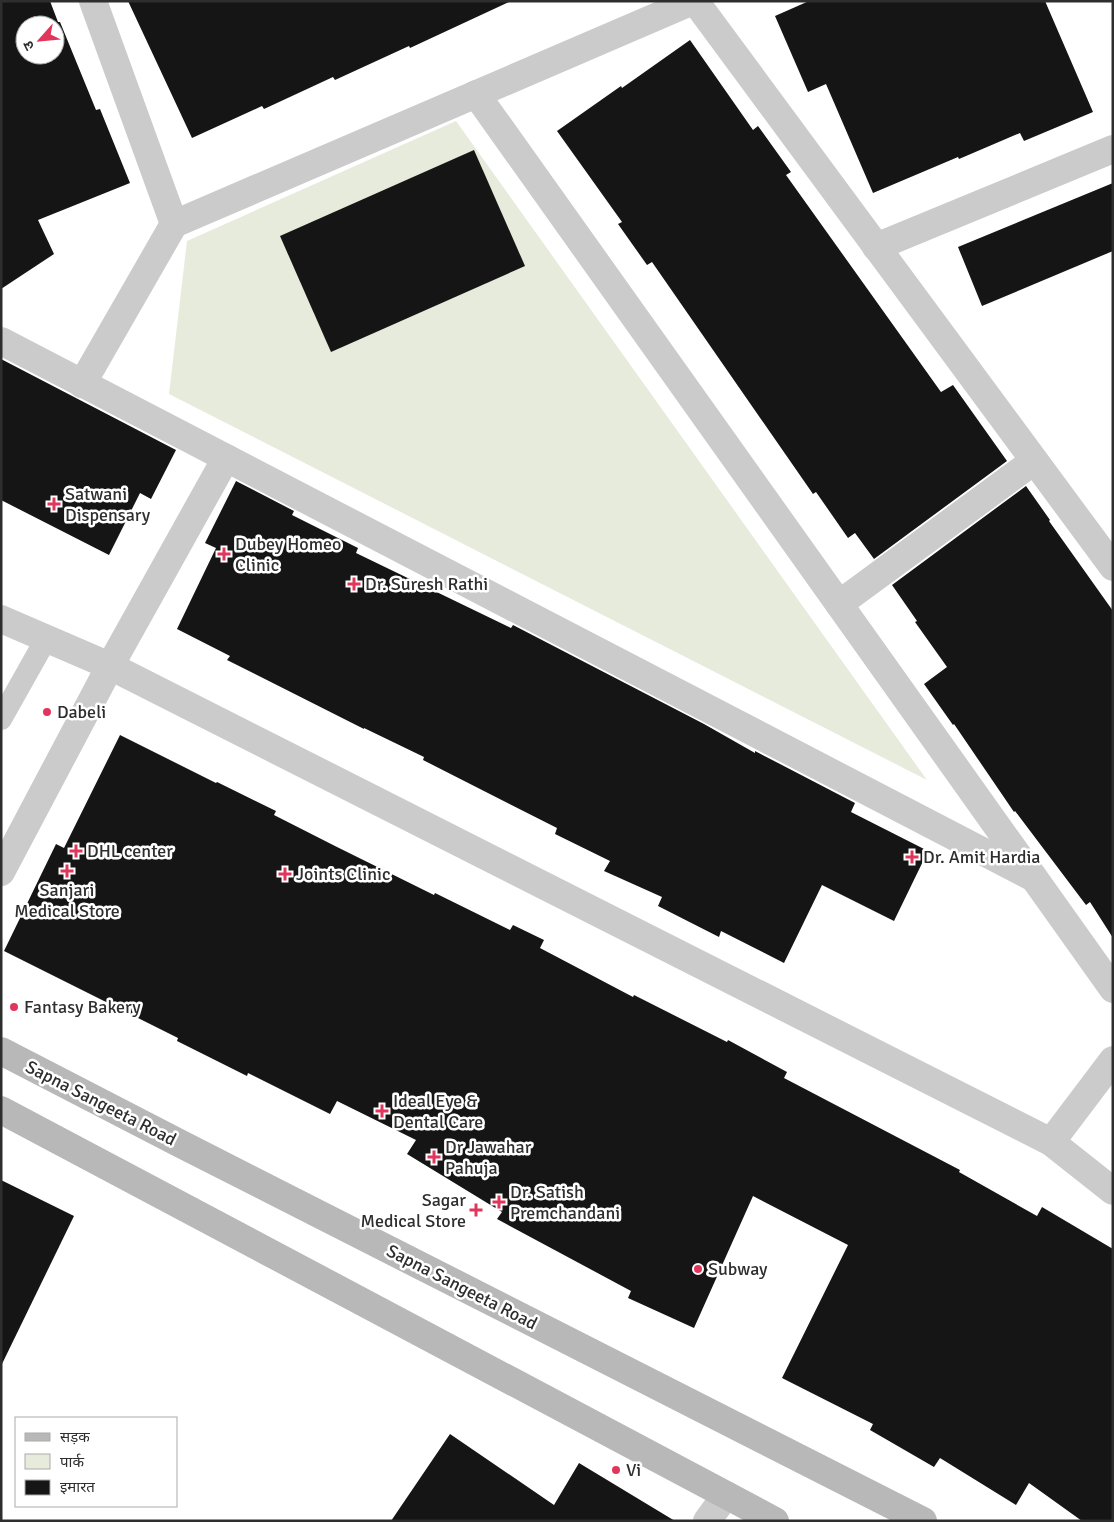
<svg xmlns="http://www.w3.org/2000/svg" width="1114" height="1522" font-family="Signika,'Noto Sans Devanagari',sans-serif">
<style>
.green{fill:#e7ebdc}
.building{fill:#151515;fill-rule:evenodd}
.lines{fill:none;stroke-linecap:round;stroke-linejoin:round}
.service{stroke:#cbcbcb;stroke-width:22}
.minor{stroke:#cbcbcb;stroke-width:28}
.secondary{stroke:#b8b8b8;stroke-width:28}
.poi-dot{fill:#e0365b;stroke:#fff;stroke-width:2}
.labels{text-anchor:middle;stroke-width:5;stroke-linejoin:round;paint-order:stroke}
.poi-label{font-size:18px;fill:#2e2e2e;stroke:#fff;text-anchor:start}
.street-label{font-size:18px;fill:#2e2e2e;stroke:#fff}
</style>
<rect width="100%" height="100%" fill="#fff"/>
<!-- green -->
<path class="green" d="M456,121L927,780L169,394L187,241Z"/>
<!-- building -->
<g class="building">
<path d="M1,1H50L58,22H60L96,110L100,109L130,183L38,220L54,254L1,289ZM25,25H55V55H25Z"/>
<path d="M128,1H511L410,48L409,46L335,80L333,77L264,109L262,106L192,138Z"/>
<path d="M809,1H1045L1093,112L1024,141L1020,133L959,159L958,157L873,193L826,84L808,92L775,16Z"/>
<path d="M690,40L753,130L758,126L791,172L786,175L941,392L953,385L1007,461L874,559L855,533L848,538L816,492L813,494L652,262L647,265L618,224L622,222L557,131L621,86L622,88Z"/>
<path d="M474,150L525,266L331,352L280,236Z"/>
<path d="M1113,183V251L982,306L958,247Z"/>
<path d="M1,359L176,450L151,499L140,493L109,555L1,500Z"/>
<path d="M236,481L294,511L292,515L358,548L356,553L511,628L513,625L704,724L755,753V751L855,803L851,812L928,851L894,921L822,885L784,963L721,931L719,937L658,906L662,897L604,871L610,861L555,834L557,828L423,760L424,757L364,728V729L227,660L230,656L177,629L216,548L205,543Z"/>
<path d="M1026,486L1050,520L1049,521L1113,611V938L1090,902L1086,905L1015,811L1014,812L954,724L953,725L924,684L947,667L915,622L917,621L892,585Z"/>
<path d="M120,735L216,783L217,782L276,811L274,815L335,846L434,895L435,893L510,930L513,925L544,940L540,948L633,997L634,995L727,1042L728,1040L787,1072L784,1078L960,1170L959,1172L1037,1216L1042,1207L1113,1249V1521H1082L1029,1483L1016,1505L940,1458L934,1467L870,1430L873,1424L782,1378L848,1245L753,1196L694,1328L628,1298L631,1291L497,1219L502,1212L407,1154L416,1140L337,1101L330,1114L248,1073L247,1076L177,1041L178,1038L4,951L56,844L64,848Z"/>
<path d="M1,1180L74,1216L1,1366Z"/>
<path d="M450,1434L554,1505L579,1463L675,1521H391Z"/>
</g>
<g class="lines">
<!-- service -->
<path class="service" d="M1,719L46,639"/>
<!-- minor -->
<g class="minor">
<path d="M93,1L174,224"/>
<path d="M695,1L1113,567"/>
<path d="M476,94L1113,989"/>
<path d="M876,247L1113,149"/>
<path d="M1,341L1034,878"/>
<path d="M82,384L174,224L693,1"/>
<path d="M839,604L1034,461"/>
<path d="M1,619L110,666L1051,1142L1113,1191"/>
<path d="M1,872L110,666L226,458"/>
<path d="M1051,1142L1113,1060"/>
<path d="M707,1521L726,1495"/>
</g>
<!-- secondary -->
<g class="secondary">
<path d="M1,1051L179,1143L923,1521"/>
<path d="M1,1110L775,1521"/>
</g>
</g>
<!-- markers -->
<g class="poi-dot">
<path d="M51.5 496.5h5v5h5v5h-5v5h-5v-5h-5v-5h5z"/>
<path d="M221.5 546.5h5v5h5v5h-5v5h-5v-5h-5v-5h5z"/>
<path d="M351.5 576.5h5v5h5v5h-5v5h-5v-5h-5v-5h5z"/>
<circle cx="47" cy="712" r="5"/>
<path d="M73.5 843.5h5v5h5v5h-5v5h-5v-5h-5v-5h5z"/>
<path d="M909.5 849.5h5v5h5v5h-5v5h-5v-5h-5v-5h5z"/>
<path d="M64.5 863.5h5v5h5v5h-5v5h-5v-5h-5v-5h5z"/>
<path d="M282.5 866.5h5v5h5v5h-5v5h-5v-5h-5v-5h5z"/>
<circle cx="14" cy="1007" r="5"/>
<path d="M379.5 1103.5h5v5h5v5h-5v5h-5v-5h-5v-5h5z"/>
<path d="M431.5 1149.5h5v5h5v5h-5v5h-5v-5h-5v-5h5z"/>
<path d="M496.5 1194.5h5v5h5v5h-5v5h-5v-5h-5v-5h5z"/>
<path d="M473.5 1202.5h5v5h5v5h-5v5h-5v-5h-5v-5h5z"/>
<circle cx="698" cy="1269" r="5"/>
<circle cx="616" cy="1470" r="5"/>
</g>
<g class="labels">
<!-- poi labels -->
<g class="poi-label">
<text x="65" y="500">Satwani<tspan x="65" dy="21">Dispensary</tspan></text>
<text x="235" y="550">Dubey Homeo<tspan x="235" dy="21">Clinic</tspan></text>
<text x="365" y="590">Dr. Suresh Rathi</text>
<text x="57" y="718">Dabeli</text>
<text x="87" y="857">DHL center</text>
<text x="923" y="863">Dr. Amit Hardia</text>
<text x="296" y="880">Joints Clinic</text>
<text x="67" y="896" text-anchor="middle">Sanjari<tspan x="67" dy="21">Medical Store</tspan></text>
<text x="24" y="1013">Fantasy Bakery</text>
<text x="393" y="1107">Ideal Eye &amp;<tspan x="393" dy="21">Dental Care</tspan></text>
<text x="445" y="1153">Dr Jawahar<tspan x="445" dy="21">Pahuja</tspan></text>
<text x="510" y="1198">Dr. Satish<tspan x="510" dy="21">Premchandani</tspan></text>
<text x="466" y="1206" text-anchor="end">Sagar<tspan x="466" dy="21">Medical Store</tspan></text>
<text x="708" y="1275">Subway</text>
<text x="626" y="1476">Vi</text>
</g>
<!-- street labels -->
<g class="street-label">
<text transform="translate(101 1103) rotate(27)" y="6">Sapna Sangeeta Road</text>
<text transform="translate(462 1287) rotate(27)" y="6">Sapna Sangeeta Road</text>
</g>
</g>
<!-- border -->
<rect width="1114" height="1522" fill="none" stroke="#2e2e2e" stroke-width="5"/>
<!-- legend -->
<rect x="15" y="1417" width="162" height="90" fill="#ffffff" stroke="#ababab"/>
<rect x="25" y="1433" width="25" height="8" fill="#b8b8b8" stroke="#ababab"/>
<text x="60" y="1442" font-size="15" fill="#2e2e2e">सड़क</text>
<rect x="25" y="1454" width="25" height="15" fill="#e7ebdc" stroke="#ababab"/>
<text x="60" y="1467" font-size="15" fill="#2e2e2e">पार्क</text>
<rect x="25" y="1480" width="25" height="15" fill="#151515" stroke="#ababab"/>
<text x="60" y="1492" font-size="15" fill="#2e2e2e">इमारत</text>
<!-- north arrow -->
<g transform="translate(40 40) rotate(243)"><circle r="24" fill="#ffffff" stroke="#ababab"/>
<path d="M0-4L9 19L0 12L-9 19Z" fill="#e0365b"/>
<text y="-8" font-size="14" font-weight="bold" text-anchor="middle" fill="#2e2e2e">उ</text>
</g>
</svg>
